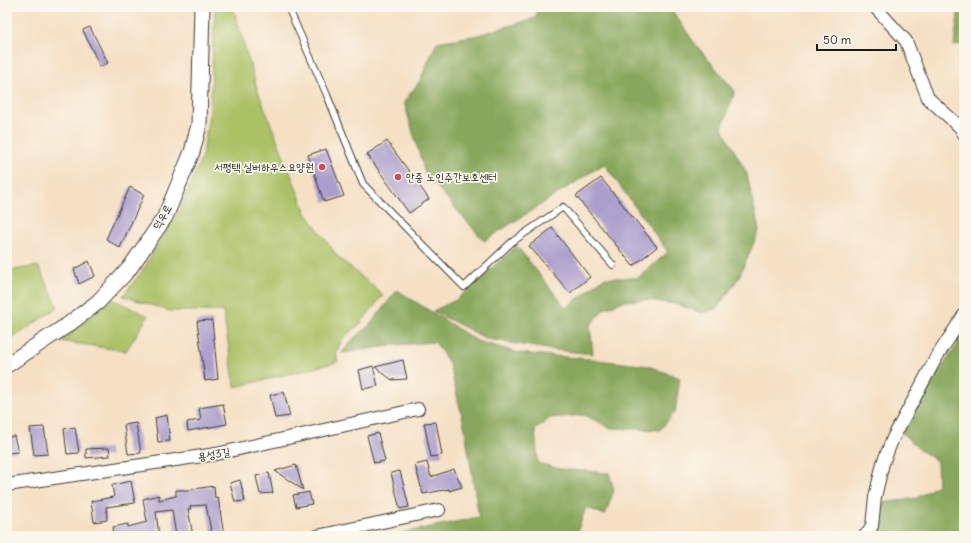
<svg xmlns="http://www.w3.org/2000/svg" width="971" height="543" font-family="Delius,'Poor Story',sans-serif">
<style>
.green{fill:#abc166;stroke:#646e41}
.forest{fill:#88a75b;stroke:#52623c}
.building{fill:#ac9ecc}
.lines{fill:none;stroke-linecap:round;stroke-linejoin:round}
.service-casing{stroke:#3d3935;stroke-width:8}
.minor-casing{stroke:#3d3935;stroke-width:14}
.tertiary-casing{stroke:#3d3935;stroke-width:17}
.service{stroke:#fff;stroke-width:6}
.minor{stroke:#fff;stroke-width:12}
.tertiary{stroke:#fff;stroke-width:15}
.poi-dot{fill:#d1495b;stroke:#fbf7ec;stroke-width:1.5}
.labels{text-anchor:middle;stroke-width:3.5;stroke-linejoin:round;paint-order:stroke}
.poi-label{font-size:11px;fill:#1c1c1c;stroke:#fbf7ec;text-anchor:end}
.street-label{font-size:11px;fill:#1c1c1c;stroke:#fbf7ec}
</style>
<rect width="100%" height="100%" fill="#fbf7ec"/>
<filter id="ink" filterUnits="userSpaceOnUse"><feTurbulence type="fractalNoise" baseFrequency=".025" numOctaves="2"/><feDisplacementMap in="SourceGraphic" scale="8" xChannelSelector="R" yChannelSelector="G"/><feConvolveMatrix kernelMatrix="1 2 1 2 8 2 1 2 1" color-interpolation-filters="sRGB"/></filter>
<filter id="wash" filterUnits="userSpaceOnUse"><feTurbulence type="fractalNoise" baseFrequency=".012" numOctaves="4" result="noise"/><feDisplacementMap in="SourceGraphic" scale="16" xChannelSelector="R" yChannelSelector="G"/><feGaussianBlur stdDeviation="0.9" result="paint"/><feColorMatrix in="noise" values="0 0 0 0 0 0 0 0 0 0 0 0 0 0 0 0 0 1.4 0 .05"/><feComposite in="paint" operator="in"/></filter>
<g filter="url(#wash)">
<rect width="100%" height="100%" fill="#f5e0c4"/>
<!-- green -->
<g class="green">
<path d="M215,7H233L257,89L306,213L338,257L383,295L359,325L342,339L336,353L338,362L235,387L223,311H170L123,296L143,270L157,245L179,211L202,157L210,110Z"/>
<path d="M38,266L58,307L9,341L7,344V271Z"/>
<path d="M112,299L148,316L126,351L60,341Z"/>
</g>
<!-- forest -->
<g class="forest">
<path d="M537,7H670L695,44L735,91L722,128L747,174L759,231L738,279L717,308L702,313L675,304L646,300L624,301L604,309L590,326L593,354L547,349L487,339L433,311L456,300L517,246L566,308L604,278H638L668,252L604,164L484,241L425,173L404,102L419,82L437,42L474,36L536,18Z"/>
<path d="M959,7H964V43L954,46Z"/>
<path d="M397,290L477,341L519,353L589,359L648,366L680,378L675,412L660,430L611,428L584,415L550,418L535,430L538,463L560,469L609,473L614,490L605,515L586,507L576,536H388L479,517L464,424L449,363L435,342L396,345L342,353L354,338L369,326Z"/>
<path d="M964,335V536H873L882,503L917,498L938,485L937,461L919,449L901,432L919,401Z"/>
</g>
<g id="blocks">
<!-- building -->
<g class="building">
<path d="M90,27L108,63L100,67L83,30Z"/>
<path d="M387,141L429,199L409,213L367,154Z"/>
<path d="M326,149L344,196L324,202L308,155Z"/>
<path d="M601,178L657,247L633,266L576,196Z"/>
<path d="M130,187L144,195L120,248L106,239Z"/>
<path d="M552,228L590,277L570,293L529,246Z"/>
<path d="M89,261L95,276L79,284L74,269Z"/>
<path d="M212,320L218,379L205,381L197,321Z"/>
<path d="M403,360L407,379L392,380L375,367Z"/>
<path d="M373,366L378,386L363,389L359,370Z"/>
<path d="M284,392L290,416L275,418L270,395Z"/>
<path d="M223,404L227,424L188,431L187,422L201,420L199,408Z"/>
<path d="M167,415L170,441L158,442L155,418Z"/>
<path d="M436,422L442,455L431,457L424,423Z"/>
<path d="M136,423L141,453L128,454L124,425Z"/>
<path d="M44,427L48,454L34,455L30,428Z"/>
<path d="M75,427L79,453L67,454L64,429Z"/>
<path d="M378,433L385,461L374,463L367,436Z"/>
<path d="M14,436L18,452L7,453V437Z"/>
<path d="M109,448L110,456L86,458V449Z"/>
<path d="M427,462L431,477L454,469L462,487L449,491V489L423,494L415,465Z"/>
<path d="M296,465L303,490L275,471Z"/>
<path d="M400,471L409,507L400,509L391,473Z"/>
<path d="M269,473L273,493L260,494L256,476Z"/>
<path d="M240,480L245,501L235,502L230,483Z"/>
<path d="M131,481L135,503L106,507L107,520L94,522L91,501L114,497L112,485Z"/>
<path d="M214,486L215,498L218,497L224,536H212L206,505L190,506L191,509H188L193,536H176L172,510L156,512L159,536H114L113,527L128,524V527L147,522L143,499L159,495V500L176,496V490H187Z"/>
<path d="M309,492L312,504L296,507L293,495Z"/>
</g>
</g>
</g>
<g filter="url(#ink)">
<use href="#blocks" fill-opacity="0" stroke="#3d3935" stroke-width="1"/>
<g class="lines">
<defs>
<path id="service" d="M288,7L327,95L363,184L464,287L512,242L563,207L613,265"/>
<g id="minor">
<path d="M875,7L906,41L928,98L960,127L964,134"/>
<path d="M7,485L216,454L418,409"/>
<path d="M317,536L439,510"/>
<path d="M865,536L872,526L875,497L883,463L893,438L936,358L964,315"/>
</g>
<path id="tertiary" d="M7,365L69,324L98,302L129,269L165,217L192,152L199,125L202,7"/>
</defs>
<!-- service casing -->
<use href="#service" class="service-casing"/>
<!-- minor casing -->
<use href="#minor" class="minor-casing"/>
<!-- tertiary casing -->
<use href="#tertiary" class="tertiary-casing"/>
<!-- service -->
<use href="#service" class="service"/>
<!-- minor -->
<use href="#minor" class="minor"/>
<!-- tertiary -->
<use href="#tertiary" class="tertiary"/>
</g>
</g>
<!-- markers -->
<g class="poi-dot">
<circle cx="322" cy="167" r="4"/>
<circle cx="398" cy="177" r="4"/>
</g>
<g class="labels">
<!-- poi labels -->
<g class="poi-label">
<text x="314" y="171">서평택 실버하우스요양원</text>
<text x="406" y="181" text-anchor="start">안중 노인주간보호센터</text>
</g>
<!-- street labels -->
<g class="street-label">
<text transform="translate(162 217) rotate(-61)" y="4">덕우로</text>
<text transform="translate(214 454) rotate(-10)" y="4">용성3길</text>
</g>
</g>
<!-- margin -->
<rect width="971" height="543" fill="none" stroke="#fbf7ec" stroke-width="24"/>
<!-- scale -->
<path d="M817 44v6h79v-6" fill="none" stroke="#1c1c1c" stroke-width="2"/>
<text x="823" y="44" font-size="12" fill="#1c1c1c" stroke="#fbf7ec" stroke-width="3" paint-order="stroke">50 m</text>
</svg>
